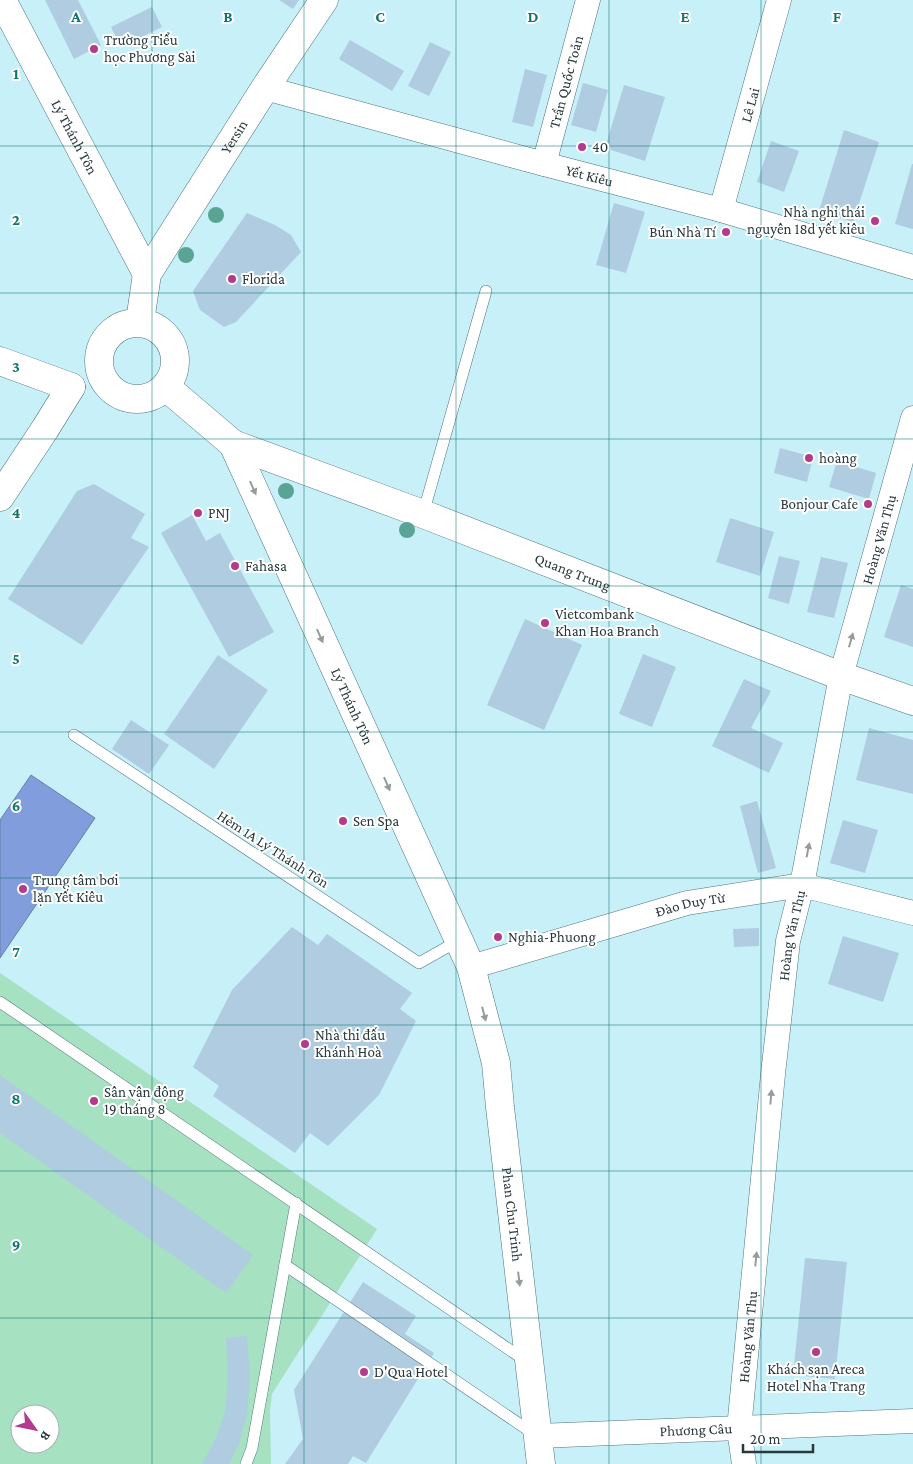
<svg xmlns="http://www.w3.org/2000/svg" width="913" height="1464" font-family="'Crimson Pro',serif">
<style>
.green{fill:#a6e1c1;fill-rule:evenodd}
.water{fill:#819ddb;stroke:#667fab}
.building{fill:#afcce1}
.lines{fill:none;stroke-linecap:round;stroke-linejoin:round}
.service-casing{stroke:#50747c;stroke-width:12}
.minor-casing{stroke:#50747c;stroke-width:25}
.tertiary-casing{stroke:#50747c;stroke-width:29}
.service{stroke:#fff;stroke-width:11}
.minor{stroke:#fff;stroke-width:24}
.tertiary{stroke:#fff;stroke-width:28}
.tree{fill:#5aa495}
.oneway{fill:#949c9d}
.grid{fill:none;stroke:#0f766e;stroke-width:1;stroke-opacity:0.55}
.poi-dot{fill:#b43a8d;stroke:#fff;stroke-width:2}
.labels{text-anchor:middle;stroke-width:4;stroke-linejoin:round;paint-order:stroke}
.poi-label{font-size:15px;fill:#28383b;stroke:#fff;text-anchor:start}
.street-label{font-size:15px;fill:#28383b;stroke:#fff}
.grid-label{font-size:16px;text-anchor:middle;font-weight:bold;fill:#0f766e;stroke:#fff;stroke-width:4;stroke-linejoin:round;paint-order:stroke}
</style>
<rect width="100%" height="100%" fill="#c8f0f9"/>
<!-- green -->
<path class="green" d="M0,973L377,1229L272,1394L270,1411L271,1464H0ZM20,1414H50V1444H20Z"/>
<!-- water -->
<path class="water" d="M31,775L95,818L0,958V820Z"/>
<!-- building -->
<g class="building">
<path d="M45,0H78L101,45L74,59Z"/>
<path d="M279,0H299L293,9Z"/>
<path d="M152,7L162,27L121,47L111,27Z"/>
<path d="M350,40L404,71L392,91L339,59Z"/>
<path d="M430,42L451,52L429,96L408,86Z"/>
<path d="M525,69L547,75L533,127L512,122Z"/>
<path d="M583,83L608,90L596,132L571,125Z"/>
<path d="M624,85L665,97L645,161L605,148Z"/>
<path d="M844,130L879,142L853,222L819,211Z"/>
<path d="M771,141L799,151L784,192L757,182Z"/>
<path d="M912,164H913V229L895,224Z"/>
<path d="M614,203L645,212L626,273L596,265Z"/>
<path d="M247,213L275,225L291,235L301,252L236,322L224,327L200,310L193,291Z"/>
<path d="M780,448L813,457L807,482L774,473Z"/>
<path d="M837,461L876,473L869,499L829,487Z"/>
<path d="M94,484L145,514L131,538L149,547L82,645L8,599L77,491Z"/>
<path d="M192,515L206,541L220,533L274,632L229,657L161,533Z"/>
<path d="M730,518L774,532L760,576L716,562Z"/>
<path d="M779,556L800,561L789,604L768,598Z"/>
<path d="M821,557L848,563L834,618L807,612Z"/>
<path d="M901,585L913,589V647L884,637Z"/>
<path d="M525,619L582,645L544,730L487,705Z"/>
<path d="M643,654L676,667L652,727L619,714Z"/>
<path d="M218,655L268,690L214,769L164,734Z"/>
<path d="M744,679L771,691L751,728L783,743L769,773L712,746Z"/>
<path d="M131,720L169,745L149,774L112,749Z"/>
<path d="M869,728L913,740V794L856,780Z"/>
<path d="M757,801L776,868L758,873L740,806Z"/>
<path d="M843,820L878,830L865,873L830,863Z"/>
<path d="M292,927L318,945L327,934L412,993L400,1009L416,1021L379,1095L328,1146L310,1133L295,1153L213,1096L219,1086L193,1067L232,990Z"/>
<path d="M759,928V946L734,947L733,929Z"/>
<path d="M843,936L899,953L883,1002L828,984Z"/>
<path d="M0,1075L253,1255L226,1293L0,1133Z"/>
<path d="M805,1258L847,1262L835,1379L793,1375Z"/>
<path d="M363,1282L416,1316L405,1334L434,1353L366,1463L353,1456L348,1464H285L303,1439L294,1390Z"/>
<path d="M247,1336L250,1377L247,1414L239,1443L229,1464H202L216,1438L225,1412L228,1378L226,1338Z"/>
</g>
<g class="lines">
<defs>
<g id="service">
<path d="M423,514L486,291"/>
<path d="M74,735L419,963L458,941"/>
<path d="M0,1002L526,1361"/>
<path d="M285,1265L534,1434"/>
<path d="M246,1464L252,1448L296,1203"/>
</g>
<g id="minor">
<path id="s1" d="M265,88L544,164L721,210L913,267"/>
<path id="s2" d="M544,164L588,0"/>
<path id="s3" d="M721,210L779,0"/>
<path id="s4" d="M471,967L687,903L802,885L913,913"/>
<path id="s5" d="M538,1436L913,1421"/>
<path id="s6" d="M744,1464L739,1429L773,1074L788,941L802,885L841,676L913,418"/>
</g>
<g id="tertiary">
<path id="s7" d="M2,0L147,274"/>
<path id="s8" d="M140,321L147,274L265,88L324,0"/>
<circle cx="137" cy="361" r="38"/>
<path d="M0,361L71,387"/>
<path id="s9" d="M166,387L233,444L423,514L841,676L913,701"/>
<path id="s10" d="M233,444L471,967L496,1063L500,1107L541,1464"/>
<path d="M0,497L45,429L71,387"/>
</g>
</defs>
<!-- service casing -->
<use href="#service" class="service-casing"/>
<!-- minor casing -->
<use href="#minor" class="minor-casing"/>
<!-- tertiary casing -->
<use href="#tertiary" class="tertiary-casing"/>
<!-- service -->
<use href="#service" class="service"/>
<!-- minor -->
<use href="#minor" class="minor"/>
<!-- tertiary -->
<use href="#tertiary" class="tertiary"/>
</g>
<!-- trees -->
<g class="tree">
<circle cx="216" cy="215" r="8"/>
<circle cx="186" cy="255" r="8"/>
<circle cx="286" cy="491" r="8"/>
<circle cx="407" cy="530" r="8"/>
</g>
<!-- one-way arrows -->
<defs><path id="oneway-solid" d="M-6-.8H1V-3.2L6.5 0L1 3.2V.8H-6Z" transform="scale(1.25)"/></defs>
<g class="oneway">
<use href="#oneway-solid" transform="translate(253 488) rotate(66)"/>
<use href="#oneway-solid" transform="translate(320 636) rotate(66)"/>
<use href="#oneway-solid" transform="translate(851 640) rotate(-74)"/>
<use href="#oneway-solid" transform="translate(387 784) rotate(66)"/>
<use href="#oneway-solid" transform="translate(808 850) rotate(-79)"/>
<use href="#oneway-solid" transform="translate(484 1014) rotate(75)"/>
<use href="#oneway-solid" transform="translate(771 1097) rotate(-85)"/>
<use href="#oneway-solid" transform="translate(756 1259) rotate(-84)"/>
<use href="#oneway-solid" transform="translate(519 1279) rotate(83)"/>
</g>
<!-- grid -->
<path class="grid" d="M152,0V1464M304,0V1464M456,0V1464M609,0V1464M761,0V1464M0,146H913M0,293H913M0,439H913M0,586H913M0,732H913M0,878H913M0,1025H913M0,1171H913M0,1318H913"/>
<!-- markers -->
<g class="poi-dot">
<circle cx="94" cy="49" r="5"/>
<circle cx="582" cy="147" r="5"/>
<circle cx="875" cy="221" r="5"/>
<circle cx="726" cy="232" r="5"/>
<circle cx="232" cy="279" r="5"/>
<circle cx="809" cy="458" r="5"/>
<circle cx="868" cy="504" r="5"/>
<circle cx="198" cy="513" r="5"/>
<circle cx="235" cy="566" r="5"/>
<circle cx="545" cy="623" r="5"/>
<circle cx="343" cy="821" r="5"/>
<circle cx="23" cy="889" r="5"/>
<circle cx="498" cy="937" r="5"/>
<circle cx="305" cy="1044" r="5"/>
<circle cx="94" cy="1101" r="5"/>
<circle cx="816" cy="1352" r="5"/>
<circle cx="364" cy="1372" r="5"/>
</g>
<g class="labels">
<!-- poi labels -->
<g class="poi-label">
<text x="104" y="45">Trường Tiểu<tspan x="104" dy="17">học Phương Sài</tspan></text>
<text x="592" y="152">40</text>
<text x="865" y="217" text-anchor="end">Nhà nghỉ thái<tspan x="865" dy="17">nguyên 18d yết kiêu</tspan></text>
<text x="716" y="237" text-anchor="end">Bún Nhà Tí</text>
<text x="242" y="284">Florida</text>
<text x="819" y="463">hoàng</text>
<text x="858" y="509" text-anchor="end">Bonjour Cafe</text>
<text x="208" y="518">PNJ</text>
<text x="245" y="571">Fahasa</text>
<text x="555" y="619">Vietcombank<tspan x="555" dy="17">Khan Hoa Branch</tspan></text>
<text x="353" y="826">Sen Spa</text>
<text x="33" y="885">Trung tâm bơi<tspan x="33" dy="17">lặn Yết Kiêu</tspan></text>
<text x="508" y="942">Nghia-Phuong</text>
<text x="315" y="1040">Nhà thi đấu<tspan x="315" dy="17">Khánh Hoà</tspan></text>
<text x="104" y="1097">Sân vận động<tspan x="104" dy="17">19 tháng 8</tspan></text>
<text x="816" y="1374" text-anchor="middle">Khách sạn Areca<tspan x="816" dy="17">Hotel Nha Trang</tspan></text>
<text x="374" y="1377">D'Qua Hotel</text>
</g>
<!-- street labels -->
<g class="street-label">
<text dy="5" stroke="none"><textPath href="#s2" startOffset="85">Trần Quốc Toản</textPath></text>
<text dy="5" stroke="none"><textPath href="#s3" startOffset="109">Lê Lai</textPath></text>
<text dy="5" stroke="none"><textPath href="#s8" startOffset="210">Yersin</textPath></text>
<text dy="5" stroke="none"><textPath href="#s7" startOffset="155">Lý Thánh Tôn</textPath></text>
<text dy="5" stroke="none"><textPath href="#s1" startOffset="336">Yết Kiêu</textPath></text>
<text dy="5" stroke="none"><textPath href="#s6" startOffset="938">Hoàng Văn Thụ</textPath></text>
<text dy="5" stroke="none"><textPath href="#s9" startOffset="451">Quang Trung</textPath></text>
<text dy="5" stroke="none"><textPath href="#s10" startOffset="288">Lý Thánh Tôn</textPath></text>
<text transform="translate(273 849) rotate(33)" y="5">Hẻm 1A Lý Thánh Tôn</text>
<text dy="5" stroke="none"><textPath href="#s4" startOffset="228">Đào Duy Từ</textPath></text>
<text dy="5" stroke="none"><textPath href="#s6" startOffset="532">Hoàng Văn Thụ</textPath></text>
<text dy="5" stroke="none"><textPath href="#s10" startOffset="826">Phan Chu Trinh</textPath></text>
<text dy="5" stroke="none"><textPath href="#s6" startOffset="128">Hoàng Văn Thụ</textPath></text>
<text dy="5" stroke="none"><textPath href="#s5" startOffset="158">Phương Câu</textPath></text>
</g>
</g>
<g class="grid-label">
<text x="76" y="22">A</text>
<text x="228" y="22">B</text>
<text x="380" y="22">C</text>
<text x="533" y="22">D</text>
<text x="685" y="22">E</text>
<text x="837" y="22">F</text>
<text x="16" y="79">1</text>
<text x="16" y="225">2</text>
<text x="16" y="372">3</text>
<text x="16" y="518">4</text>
<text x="16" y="664">5</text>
<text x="16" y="811">6</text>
<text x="16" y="957">7</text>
<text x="16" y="1104">8</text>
<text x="16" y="1250">9</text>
</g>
<!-- north arrow -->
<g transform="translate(35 1429) rotate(123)"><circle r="24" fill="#ffffff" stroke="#a9afb1"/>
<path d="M0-4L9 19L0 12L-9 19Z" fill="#b43a8d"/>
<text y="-8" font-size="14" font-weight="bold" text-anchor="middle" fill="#28383b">B</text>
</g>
<!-- scale -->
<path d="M743 1444v8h70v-8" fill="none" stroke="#28383b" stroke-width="2.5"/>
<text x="750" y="1444" font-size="15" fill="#28383b" stroke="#ffffff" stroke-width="4" paint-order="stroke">20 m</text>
</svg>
